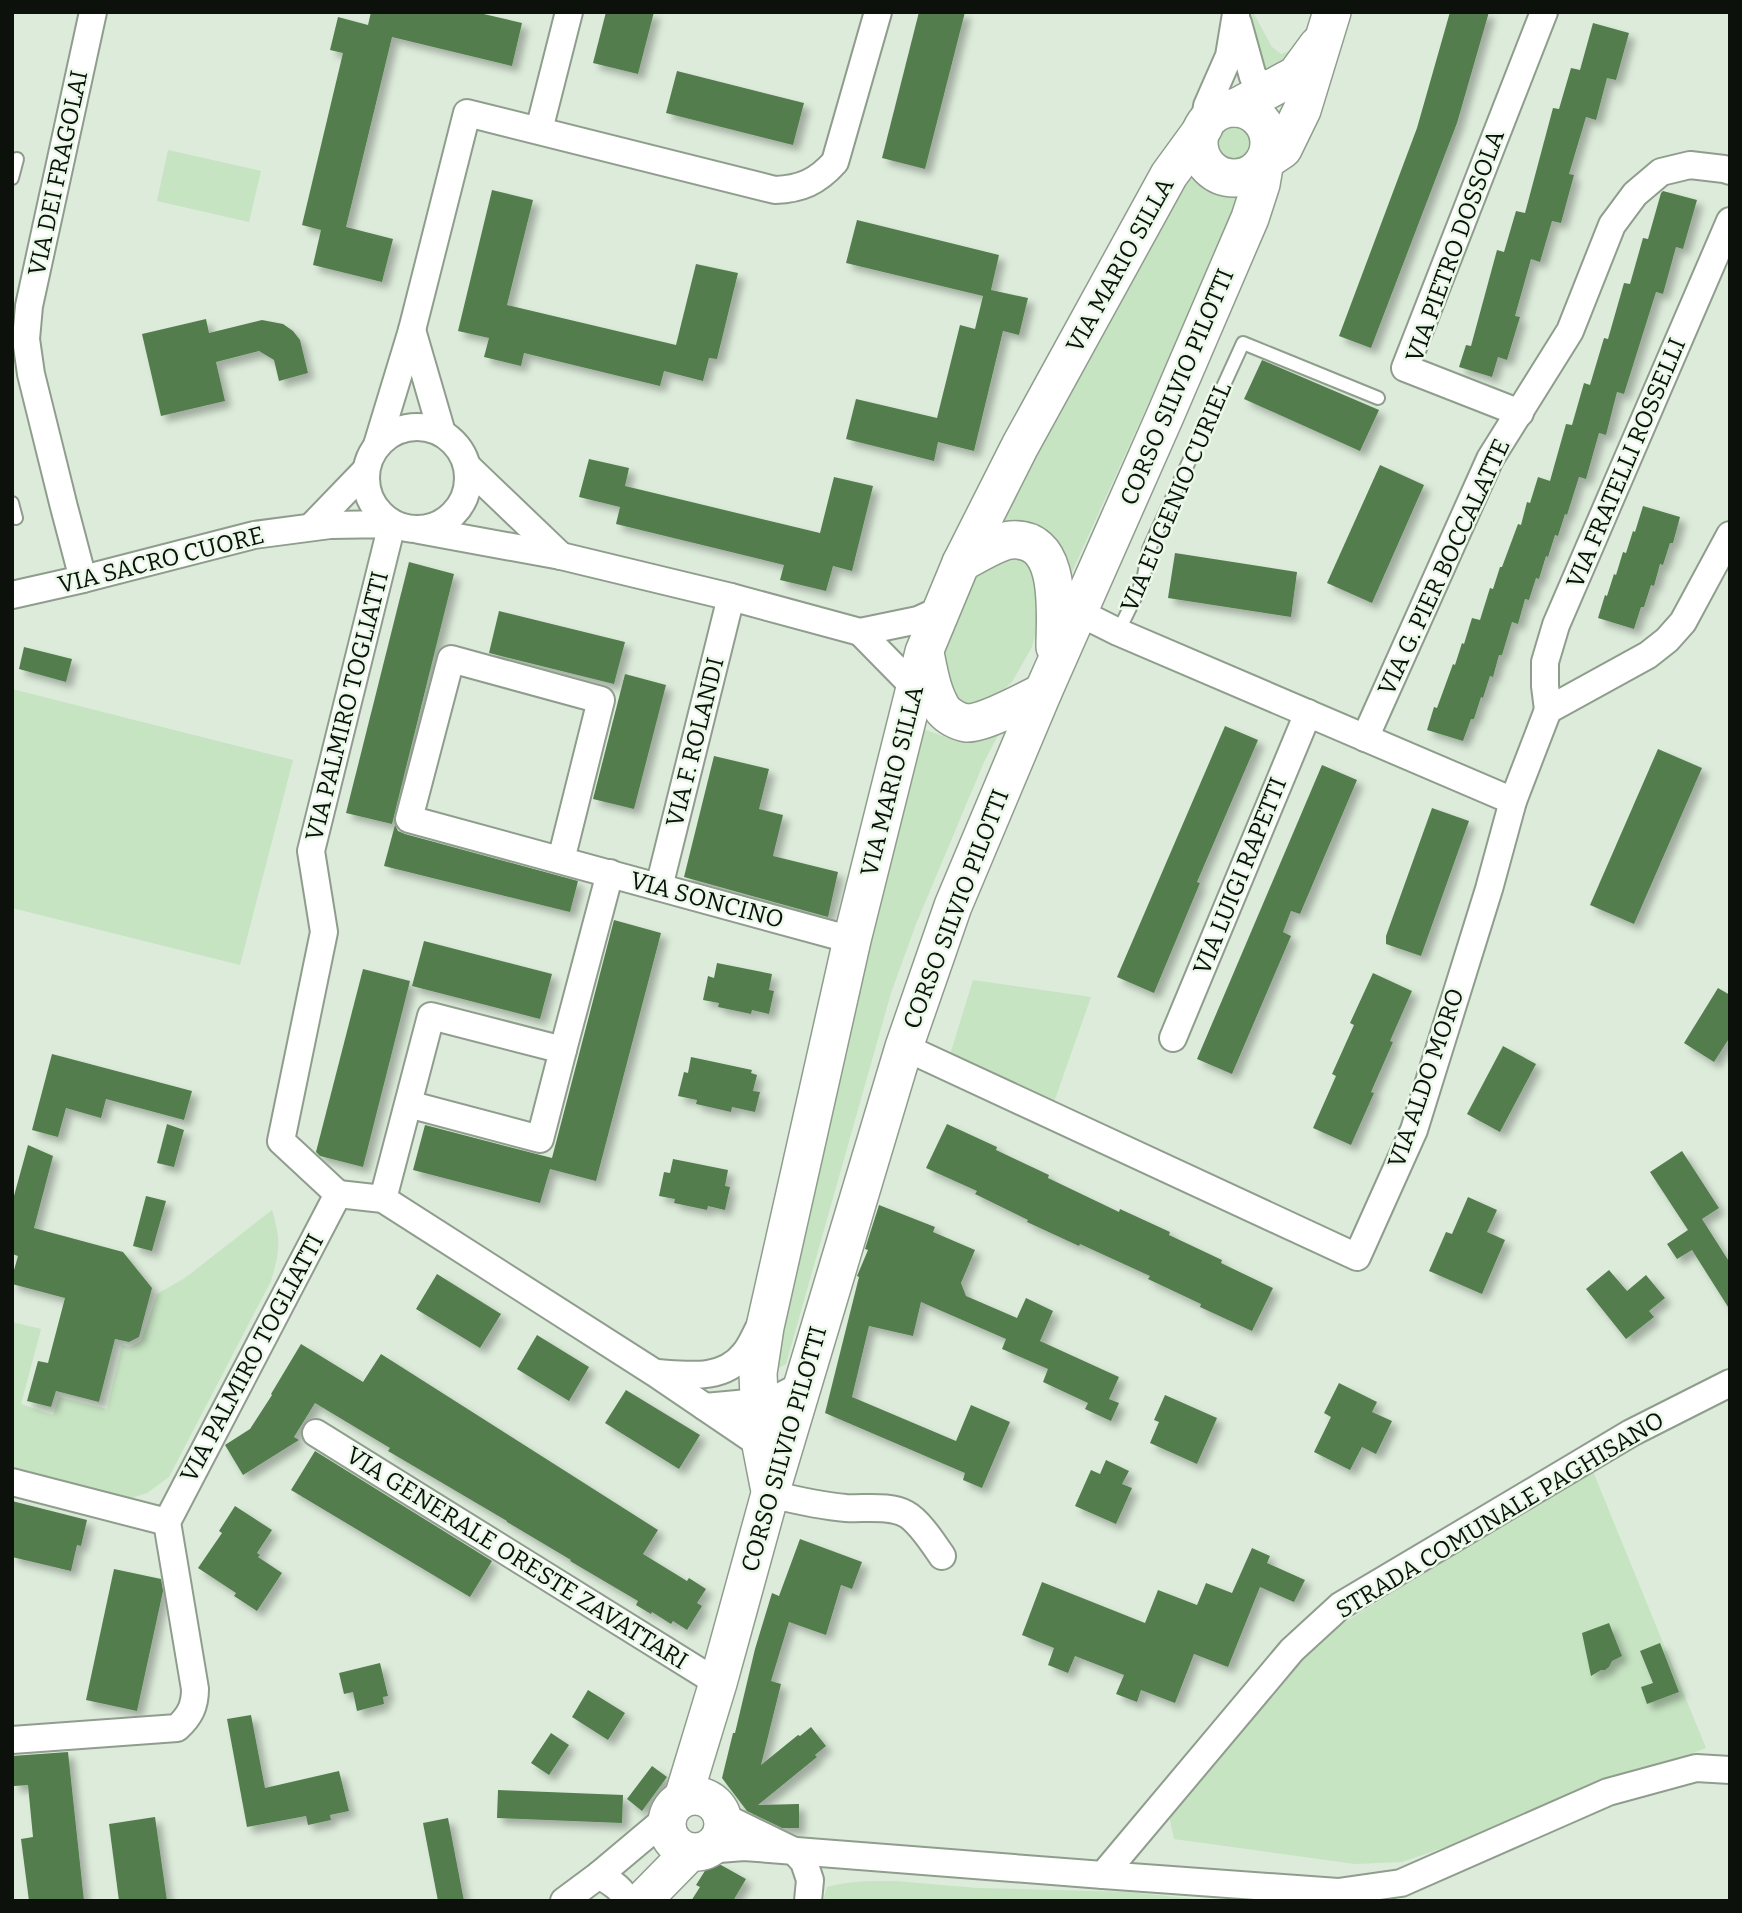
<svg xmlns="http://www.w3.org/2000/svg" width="1742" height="1913" font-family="Bitter,serif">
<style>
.green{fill:#c6e3c2}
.building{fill:#537d4e;filter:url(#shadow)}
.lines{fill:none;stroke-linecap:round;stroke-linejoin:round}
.lane-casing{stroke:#8f9d8d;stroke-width:16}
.street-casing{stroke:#8f9d8d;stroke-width:30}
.secondary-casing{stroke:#8f9d8d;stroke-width:40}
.lane{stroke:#fff;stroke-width:12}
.street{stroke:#fff;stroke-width:26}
.secondary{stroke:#fff;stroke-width:37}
.labels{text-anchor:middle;stroke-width:5;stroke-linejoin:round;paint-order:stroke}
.street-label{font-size:24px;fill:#0c110b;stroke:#eaf9e8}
</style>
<defs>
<filter id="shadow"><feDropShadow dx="6" dy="6" stdDeviation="3.5" flood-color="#0004"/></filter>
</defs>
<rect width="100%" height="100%" fill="#dcebda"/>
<!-- green -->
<g class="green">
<path d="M1253,12L1272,47L1281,54L1298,48L1292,59L1266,77L1254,44L1248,13Z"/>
<circle cx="1233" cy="141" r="24"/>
<path d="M168,150L261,171L249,222L157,201Z"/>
<path d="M1191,155C1201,169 1212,187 1231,188C1236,188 1243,185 1248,183L1066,585L985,532Z"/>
<path d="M1029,556L1042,611L1032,647L1012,682L998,695L983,705L963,707L953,700L943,667V634L983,561Z"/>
<path d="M12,689L293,760L240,965L12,908Z"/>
<path d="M1006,720L984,762L916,924L891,993L786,1364L766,1376L915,735L923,729L956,741L984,733Z"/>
<path d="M973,980L1091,997L1054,1102L949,1058Z"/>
<path d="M272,1210C281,1241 280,1250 271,1281L169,1477L147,1493L131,1498L12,1467V1322L41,1329L21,1404L53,1415L59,1397L107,1409L122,1345L130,1347L141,1341L157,1294L185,1278Z"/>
<path d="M1592,1469L1706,1748L1489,1832L1402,1862L1355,1864L1174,1839L1169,1815L1304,1655L1339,1626Z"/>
<path d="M895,1881L977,1888L1129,1892L1214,1901H823L827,1887C849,1881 871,1881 895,1881Z"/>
</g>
<!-- building -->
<g class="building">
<path d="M371,12H475L522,23L512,66L392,37L346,227L393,239L382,282L313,265L321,230L302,225L343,53L330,50L338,17L368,25Z"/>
<path d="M606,12H654L638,74L593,63Z"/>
<path d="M919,12H965L925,169L882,158Z"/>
<path d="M1450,12H1489L1457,123L1371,348L1339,336L1417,128Z"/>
<path d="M1593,23L1629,33L1616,80L1607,78L1596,120L1586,117L1569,174L1574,175L1561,223L1552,221L1540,262L1531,259L1515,316L1520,317L1507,360L1498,357L1492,377L1459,367L1466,345L1471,346L1497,250L1504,252L1516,211L1525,213L1553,108L1559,109L1571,68L1580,70Z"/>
<path d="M677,71L804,103L793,145L666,113Z"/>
<path d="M492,190L533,200L507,305L676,345L696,264L738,273L717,359L709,358L703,381L664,371L660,386L524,353L521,366L484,357L489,338L458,331Z"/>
<path d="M1663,191L1697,200L1683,249L1676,247L1663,294L1656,292L1624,394L1617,392L1606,435L1599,433L1586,479L1579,477L1567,515L1565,514L1558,536L1555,535L1548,557L1546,556L1539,579L1536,578L1529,600L1525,599L1518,624L1512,622L1502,655H1499L1493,677L1490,676L1483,698L1481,697L1474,719H1471L1463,741L1427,730L1434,707L1437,708L1453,664L1455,665L1462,643L1464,644L1472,618L1480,620L1490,588L1493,589L1500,567H1502L1518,524L1521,525L1527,502L1530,503L1538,477L1550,481L1566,424L1572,425L1584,383L1590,385L1604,338L1608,339L1624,283L1630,284L1643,238L1648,239L1661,193Z"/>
<path d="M857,220L999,255L991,290L1028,298L1019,335L1003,331L974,451L938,442L934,461L846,439L856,399L937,418L960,325L975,329L983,296L846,263Z"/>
<path d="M206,319L209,333L262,320L283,324L293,331L300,340L308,373L279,381L274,360L259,351L216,362L225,401L161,416L142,334Z"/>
<path d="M1262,360L1379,410L1360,451L1244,399Z"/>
<path d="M589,459L629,468L625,486L820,533L834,477L873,486L852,571L833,566L826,591L780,580L784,565L616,524L620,507L579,497Z"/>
<path d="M1380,465L1424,485L1372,603L1327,583Z"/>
<path d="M1643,506L1680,517L1673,543H1670L1663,565L1660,564L1654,586L1651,585L1644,607H1641L1634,629L1598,618L1605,595L1607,596L1614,574L1616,575L1623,552L1626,553L1633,531L1635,532Z"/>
<path d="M1175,553L1297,572L1291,617L1168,598Z"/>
<path d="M409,562L454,574L392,824L346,813Z"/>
<path d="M499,611L625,642L614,684L489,653Z"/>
<path d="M24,647L72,659L66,682L19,669Z"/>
<path d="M625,674L666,685L634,809L593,799Z"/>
<path d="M1225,726L1258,740L1197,882L1200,883L1154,993L1117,977Z"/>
<path d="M1658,749L1702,768L1634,924L1590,905Z"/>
<path d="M714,756L769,769L759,809L783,815L773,856L838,872L828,917L684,877Z"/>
<path d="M1322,765L1357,780L1300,914L1291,911L1283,932L1291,936L1232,1074L1197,1059Z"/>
<path d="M1432,808L1469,821L1421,956L1386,944V936Z"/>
<path d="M395,825L398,831L405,834L578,881L570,912L384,866Z"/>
<path d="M614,920L661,933L596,1181L550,1169L540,1203L413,1170L425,1125L552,1158Z"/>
<path d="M424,941L552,974L540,1019L412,986Z"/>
<path d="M717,963L772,974L769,990L774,991L769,1014L752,1010L751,1014L718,1007L719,1003L703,1000L708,976L714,978Z"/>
<path d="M363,969L410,981L363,1167L320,1156L316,1152Z"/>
<path d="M1373,973L1412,991L1390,1041L1393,1042L1371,1092L1374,1093L1351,1145L1313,1128L1336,1076L1332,1074L1354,1025L1350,1023Z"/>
<path d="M1718,988L1730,995V1037L1714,1062L1684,1043Z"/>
<path d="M1503,1046L1536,1064L1500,1132L1467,1114Z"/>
<path d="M52,1054L192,1091L184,1120L106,1099L101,1118L66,1108L58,1137L32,1130Z"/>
<path d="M691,1057L752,1070L751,1073L757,1075L753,1091L760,1092L755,1112L732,1107L731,1112L696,1104L697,1100L678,1096L684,1072L688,1073Z"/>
<path d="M167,1124L184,1130L174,1167L157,1163Z"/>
<path d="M947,1124L997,1147L996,1150L1049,1175L1048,1178L1119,1212L1120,1209L1170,1232L1169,1235L1222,1260L1221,1263L1273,1288L1252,1331L1200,1307L1201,1304L1148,1279L1150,1276L1080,1244L1079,1246L1027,1222L1028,1220L975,1194L977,1191L926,1168Z"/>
<path d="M28,1145L53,1156L34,1228L123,1252L152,1288L139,1337L129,1342L115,1339L99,1402L56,1391L51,1407L27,1401L38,1361L48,1363L65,1298L12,1284V1277L18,1256L12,1254V1203Z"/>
<path d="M1682,1151L1719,1208L1702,1219L1730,1263V1310L1692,1250L1677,1259L1667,1244L1688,1230L1650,1172Z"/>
<path d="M673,1159L728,1170L725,1186L730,1187L725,1210L708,1206L707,1210L674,1203L675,1199L659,1196L664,1172L670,1173Z"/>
<path d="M146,1196L166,1201L152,1251L133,1246Z"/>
<path d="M1468,1197L1497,1210L1487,1232L1505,1240L1482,1294L1429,1271L1446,1232L1452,1234Z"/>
<path d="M879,1205L935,1227L933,1232L975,1250L961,1283L966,1296L1017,1318L1026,1298L1053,1311L1040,1341L1119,1377L1109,1399L1119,1403L1111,1421L1085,1409L1088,1403L1043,1382L1048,1369L1002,1349L1006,1339L921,1302L913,1336L869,1326L852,1397L956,1441L971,1405L1010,1422L982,1488L963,1480L965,1473L825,1413L859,1277L857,1276L868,1250L865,1249Z"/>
<path d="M1609,1270L1627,1291L1646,1275L1665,1298L1649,1311L1654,1317L1626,1339L1586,1289Z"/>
<path d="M437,1274L501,1314L480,1348L416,1309Z"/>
<path d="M537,1335L589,1367L569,1401L517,1369Z"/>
<path d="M301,1344L363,1382L381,1354L658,1530L643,1554L687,1581L689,1578L706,1589L697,1603L702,1606L687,1630L673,1621L671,1624L652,1612L651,1614L636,1605L638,1601L570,1561L571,1560L507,1522V1521L388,1451L390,1448L315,1403L294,1437L299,1440L243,1475L225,1445L250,1429L272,1395L271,1394Z"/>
<path d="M1339,1383L1377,1402L1372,1412L1392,1421L1376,1454L1362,1447L1350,1470L1314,1452L1331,1417L1324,1413Z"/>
<path d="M626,1390L700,1435L679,1469L605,1423Z"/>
<path d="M1165,1395L1217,1418L1197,1464L1150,1443L1159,1422L1154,1420Z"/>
<path d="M315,1451L492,1561L470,1597L291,1490Z"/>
<path d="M1106,1460L1129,1471L1122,1484L1132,1488L1116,1524L1075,1506L1091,1470L1100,1474Z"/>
<path d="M12,1501L87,1520L81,1546L77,1545L71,1571L12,1557Z"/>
<path d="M235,1506L272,1530L257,1553L260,1555L258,1557L282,1573L257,1611L234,1596L236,1593L198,1568L222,1533L219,1531Z"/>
<path d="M800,1539L862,1562L852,1589L841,1585L826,1635L789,1622L771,1681L781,1684L761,1765L798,1735L800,1736L811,1727L826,1746L815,1755L817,1757L758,1805L799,1804V1828H782L747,1811L722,1778L733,1733H735L755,1649L772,1593L779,1596Z"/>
<path d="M1252,1548L1270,1556L1267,1563L1305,1580L1294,1602L1260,1587L1228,1667L1194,1654L1175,1703L1141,1690L1137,1702L1116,1694L1124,1675L1075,1656L1068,1673L1048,1665L1054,1648L1022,1635L1042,1582L1145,1623L1158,1590L1197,1605L1206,1583L1232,1593Z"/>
<path d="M114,1569L161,1579L163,1591L137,1711L86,1700Z"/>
<path d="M1609,1623L1622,1656L1612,1661L1609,1667L1605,1670H1601L1591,1676L1582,1633Z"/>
<path d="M1660,1643L1679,1692L1647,1704L1641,1687L1653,1683L1640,1651Z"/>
<path d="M380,1663L388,1696L383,1697L384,1704L357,1711L353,1692L344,1694L339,1673Z"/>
<path d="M588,1690L625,1713L608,1740L572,1717Z"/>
<path d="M251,1715L265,1788L339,1771L349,1811L330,1815L331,1820L308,1825L306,1816L247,1827L227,1719Z"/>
<path d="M551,1733L569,1745L549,1775L531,1763Z"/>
<path d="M68,1752L84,1901H29L21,1839L33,1837L28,1785L14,1786L12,1756Z"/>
<path d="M652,1766L667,1777L642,1811L627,1799Z"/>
<path d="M498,1790L623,1795L622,1823L497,1818Z"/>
<path d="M155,1817L167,1901H119L109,1824Z"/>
<path d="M448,1818L464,1901H438L423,1823Z"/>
<path d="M721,1865L746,1879L733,1901H691L700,1887L696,1885L708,1866Z"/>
</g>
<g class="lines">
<defs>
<g id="lane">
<path d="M12,178L17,159"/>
<path d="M12,503L16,518"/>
<path d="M1118,632L1143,581L1149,549L1243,343L1378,398"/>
</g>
<g id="street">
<path d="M1238,23L1253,77L1263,85L1273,89"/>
<path d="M1204,127L1207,106L1229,56L1236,14"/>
<path d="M539,130L569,12"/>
<path d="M412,330L442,433"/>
<path d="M1520,413L1405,368L1544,12"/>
<circle cx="417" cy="478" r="51"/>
<path d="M377,445L412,330L467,113L775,190C801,189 817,182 835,162L878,12"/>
<path d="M468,467L561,556"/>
<path d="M311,527L366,470"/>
<path d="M419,530L561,556L731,597L860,632L918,620L940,610"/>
<path d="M83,579L64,507L31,374L26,339L29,306L93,12"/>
<path d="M12,595L83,579L254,535L330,525L392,524L311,851L324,932L281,1141L338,1194L167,1522L195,1689C195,1706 190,1716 177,1728L12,1740"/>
<path d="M1066,600L1078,612L1118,632L1513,801"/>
<path d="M860,632L915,688"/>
<path d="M1548,710L1545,686V662L1556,625L1730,221"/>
<path d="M1365,738L1490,459L1570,331L1612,225L1635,194L1661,172L1690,165L1724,169L1730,171"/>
<path d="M561,860L601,700L451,659L409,819C557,859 705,899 852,940"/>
<path d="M659,887L731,597"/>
<path d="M1173,1038L1308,713"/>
<path d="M904,1047L1357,1257L1414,1130L1489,889L1513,801L1548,710L1648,655L1667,640L1683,622L1730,535"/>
<path d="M563,1050L610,873"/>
<path d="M338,1194L383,1199L655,1373L761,1445"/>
<path d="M383,1199L431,1016L563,1050L540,1139L408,1104"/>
<path d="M657,1373C687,1375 723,1381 744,1354C751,1346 755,1335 760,1326"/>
<path d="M705,1407L759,1402L779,1397L802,1385"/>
<path d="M316,1433L718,1683"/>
<path d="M12,1482L167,1522"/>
<path d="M770,1494C795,1500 821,1506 846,1508C865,1509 890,1505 906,1514C919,1521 933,1543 942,1556"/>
<path d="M722,1816L794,1851L804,1862L810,1880L808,1901"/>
<path d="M706,1850L744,1847L1103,1875L1292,1650L1340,1606L1631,1433L1730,1383"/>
<path d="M599,1875C610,1882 622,1888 627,1901"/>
<path d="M1103,1875L1338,1892L1401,1883L1608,1792L1696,1768L1730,1770"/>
<path d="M564,1901L599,1875L668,1817"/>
</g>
<g id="secondary">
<path d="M1235,108L1296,75L1318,45"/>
<circle cx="1234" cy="143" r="35"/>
<path d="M961,563C974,556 998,541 1011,540C1064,536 1055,614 1055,647"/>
<path d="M925,653C929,672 932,693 943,710C948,716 958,722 967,723C985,723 1025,701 1043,692"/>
<path d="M769,1486L761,1445L758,1373L765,1327L852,940L924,652L961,563L1020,446L1169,175L1204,127"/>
<circle cx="695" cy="1824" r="28"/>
<path d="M683,1798L718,1683L770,1494L904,1047L953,906L1043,692L1165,416L1250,218L1261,184L1265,161L1283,149L1302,110L1332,12"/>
<path d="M643,1900L690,1852"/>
</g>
</defs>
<!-- lane casing -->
<use href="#lane" class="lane-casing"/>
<!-- street casing -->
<use href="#street" class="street-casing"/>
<!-- secondary casing -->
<use href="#secondary" class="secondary-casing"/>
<!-- lane -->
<use href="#lane" class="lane"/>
<!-- street -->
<use href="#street" class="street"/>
<!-- secondary -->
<use href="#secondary" class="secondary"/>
</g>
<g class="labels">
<!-- street labels -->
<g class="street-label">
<text transform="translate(58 173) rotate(-78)" y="8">VIA DEI FRAGOLAI</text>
<text transform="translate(1455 246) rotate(-70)" y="8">VIA PIETRO DOSSOLA</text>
<text transform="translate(1120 265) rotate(-61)" y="8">VIA MARIO SILLA</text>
<text transform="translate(1177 387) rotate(-67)" y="8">CORSO SILVIO PILOTTI</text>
<text transform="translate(1626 463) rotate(-67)" y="8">VIA FRATELLI ROSSELLI</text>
<text transform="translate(1176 497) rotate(-67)" y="8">VIA EUGENIO CURIEL</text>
<text transform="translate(161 560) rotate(-14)" y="8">VIA SACRO CUORE</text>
<text transform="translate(1444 567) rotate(-65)" y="8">VIA G. PIER BOCCALATTE</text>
<text transform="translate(347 706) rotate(-76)" y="8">VIA PALMIRO TOGLIATTI</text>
<text transform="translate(695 742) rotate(-76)" y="8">VIA F. ROLANDI</text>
<text transform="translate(892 781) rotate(-76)" y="8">VIA MARIO SILLA</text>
<text transform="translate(1240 876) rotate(-68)" y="8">VIA LUIGI RAPETTI</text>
<text transform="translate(707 900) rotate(15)" y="8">VIA SONCINO</text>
<text transform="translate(956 909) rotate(-69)" y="8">CORSO SILVIO PILOTTI</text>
<text transform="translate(1426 1078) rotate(-71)" y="8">VIA ALDO MORO</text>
<text transform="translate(252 1358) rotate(-62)" y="8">VIA PALMIRO TOGLIATTI</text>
<text transform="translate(784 1449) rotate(-74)" y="8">CORSO SILVIO PILOTTI</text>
<text transform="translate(1500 1515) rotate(-31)" y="8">STRADA COMUNALE PAGHISANO</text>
<text transform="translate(517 1558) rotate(32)" y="8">VIA GENERALE ORESTE ZAVATTARI</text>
</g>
</g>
<!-- border -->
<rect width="1742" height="1913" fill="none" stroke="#0c110b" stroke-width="28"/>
</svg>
